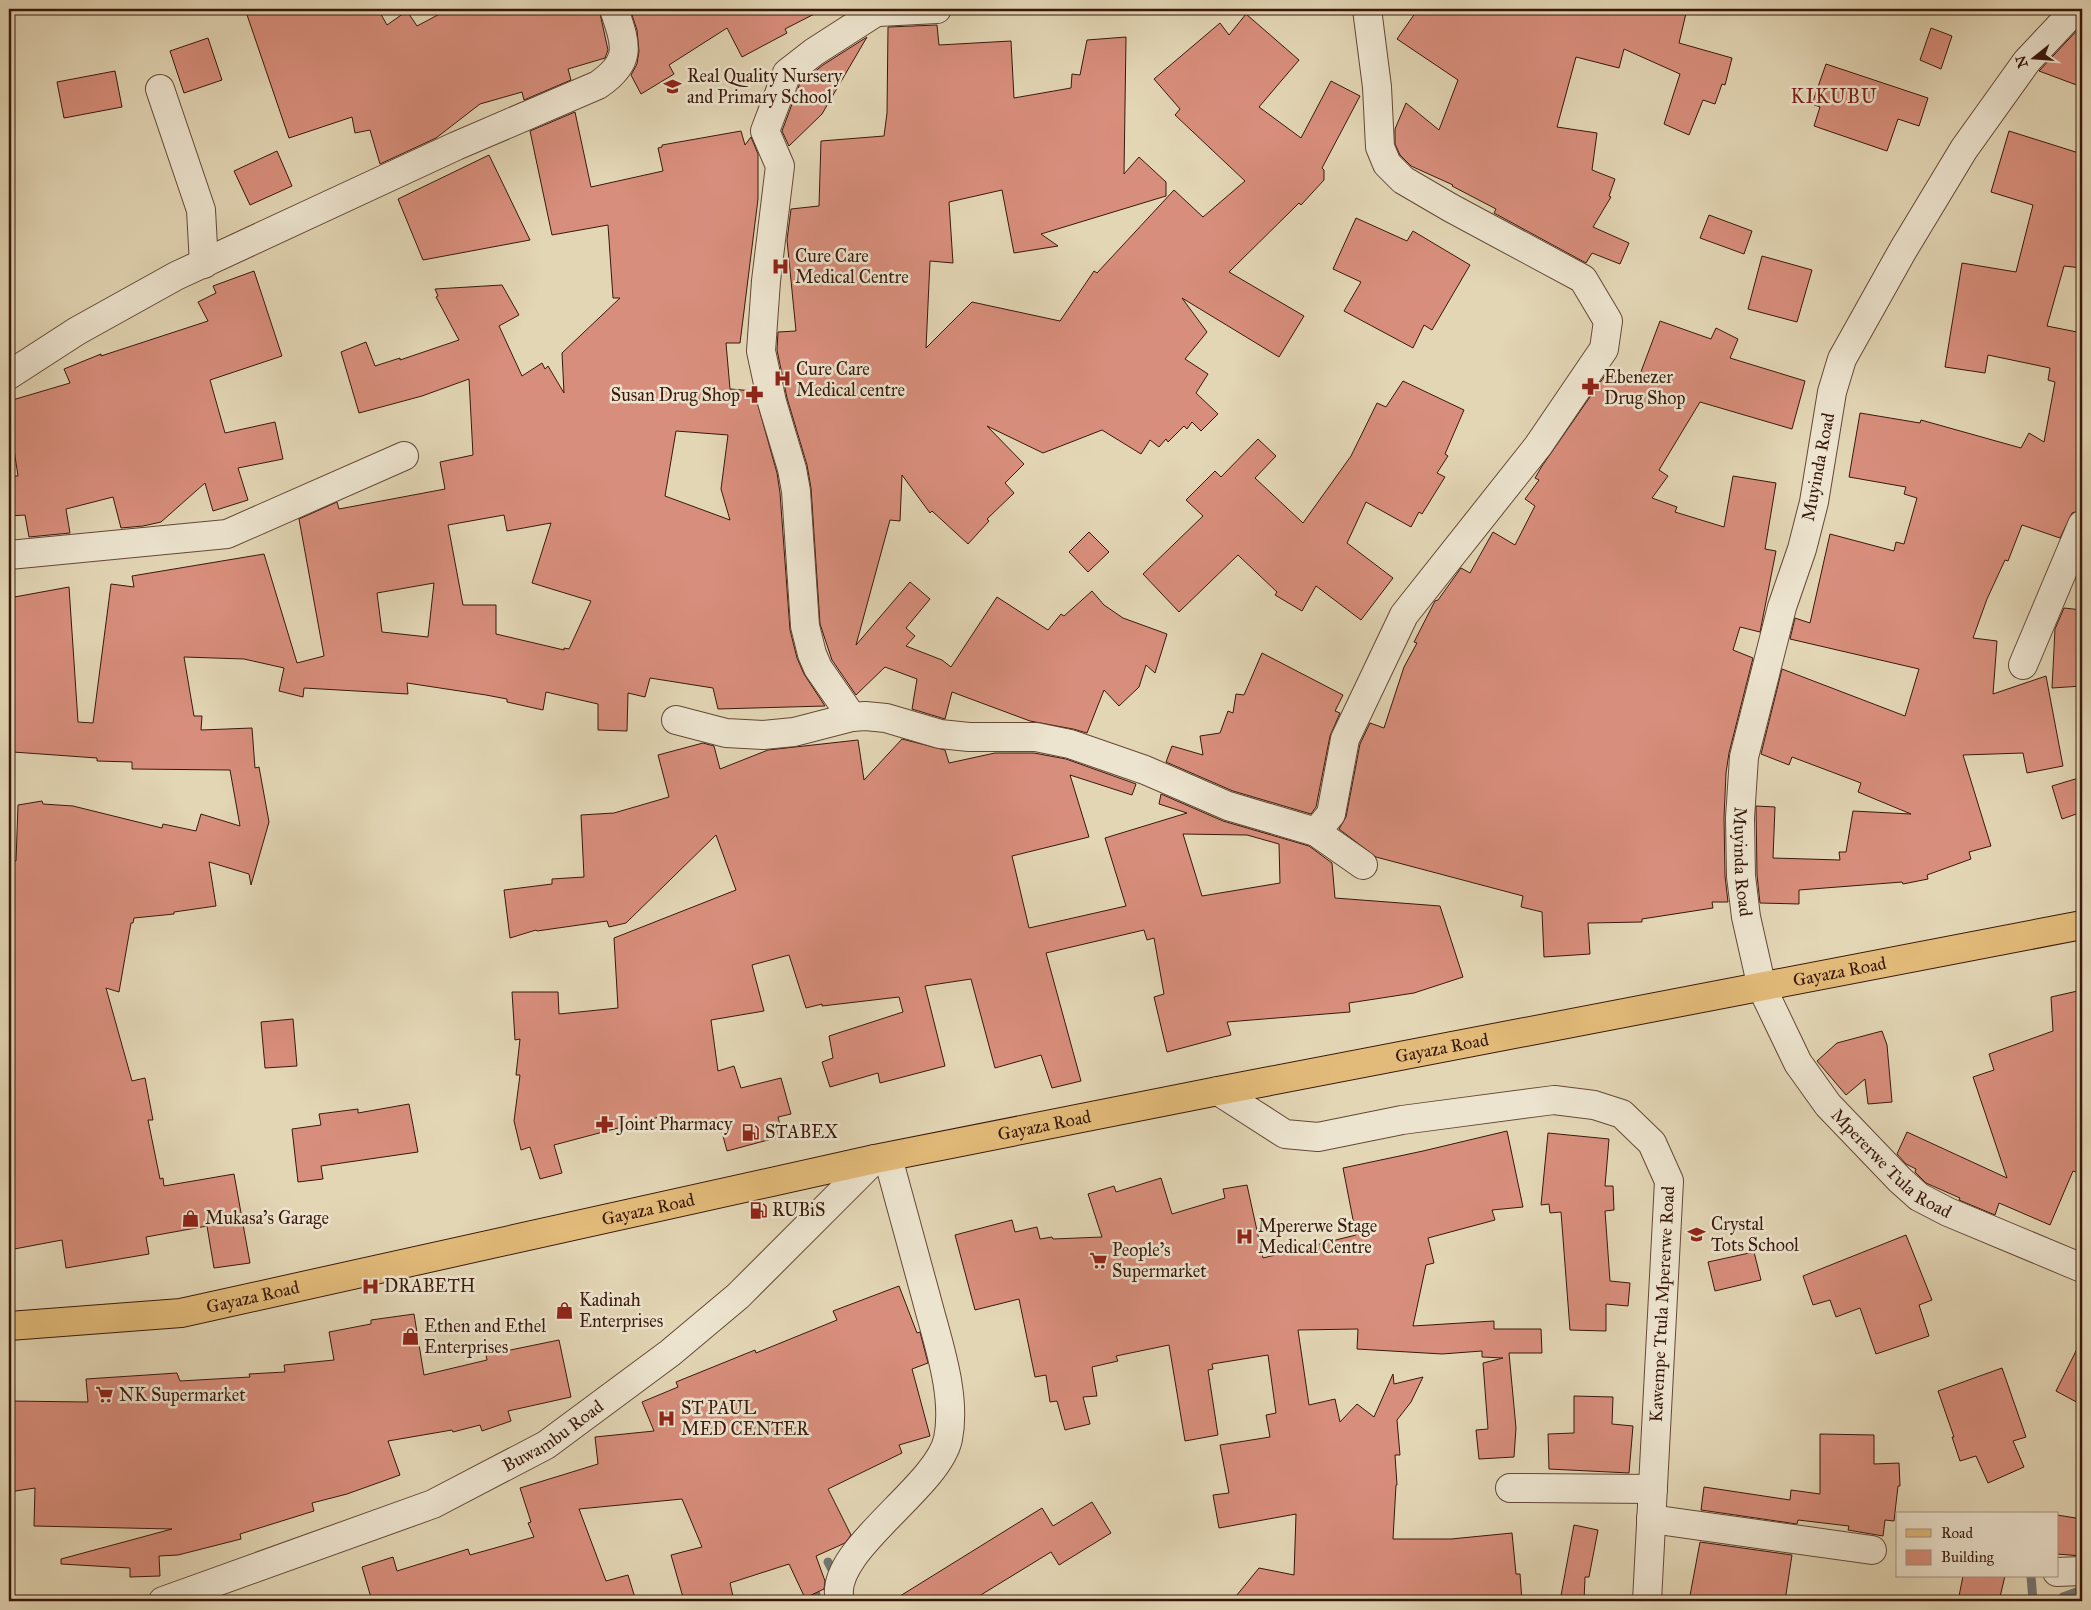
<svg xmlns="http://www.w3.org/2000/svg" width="2091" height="1610" font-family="'IM FELL Great Primer',serif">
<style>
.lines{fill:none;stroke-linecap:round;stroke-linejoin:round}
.stream{stroke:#747773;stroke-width:9}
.building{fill:#d88e7c;stroke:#39180b;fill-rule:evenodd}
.minor-casing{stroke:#644836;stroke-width:30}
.major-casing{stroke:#39180b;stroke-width:30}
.minor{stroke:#ede4cf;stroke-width:28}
.major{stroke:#e2bb7a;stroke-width:28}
.labels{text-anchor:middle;stroke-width:5;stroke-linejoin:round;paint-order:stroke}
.poi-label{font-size:18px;fill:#39180b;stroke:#ede4cf;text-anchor:start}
.street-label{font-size:18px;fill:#39180b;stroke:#ede4cf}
.quarter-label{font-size:20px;letter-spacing:1px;fill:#7a1f14;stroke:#ede4cf}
</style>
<rect width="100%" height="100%" fill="#e3d6b5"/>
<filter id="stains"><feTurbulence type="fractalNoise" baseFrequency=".004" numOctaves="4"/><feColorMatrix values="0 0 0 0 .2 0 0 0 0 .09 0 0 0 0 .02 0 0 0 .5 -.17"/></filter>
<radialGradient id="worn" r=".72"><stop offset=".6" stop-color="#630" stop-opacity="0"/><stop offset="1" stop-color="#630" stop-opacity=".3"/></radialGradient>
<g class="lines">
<!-- stream -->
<g class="stream">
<path d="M828,1562L837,1579"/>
<path d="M2031,1576L2033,1601"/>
<path d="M812,1581L818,1601"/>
<path d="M2061,1601L2063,1597L2082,1590"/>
</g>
</g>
<!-- building -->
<g class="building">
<path d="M245,9H378L387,25L407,11L417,26L449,9H599L608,50L605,58L568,69L571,80L524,100L522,92L480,104L436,138L380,164L370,130L355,133L352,117L289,138Z"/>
<path d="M630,9H824L785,29L787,33L742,57L727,28L669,65L674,74L641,94L631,75L637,64L639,51L637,30Z"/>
<path d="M1418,9H1687L1679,43L1732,58L1725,85L1722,84L1715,104L1703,100L1689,135L1664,124L1680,74L1624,49L1619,68L1576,57L1557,127L1597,133L1592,170L1615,179L1609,196L1611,197L1593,227L1629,243L1620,264L1592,253L1586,263L1494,213L1496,209L1452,186L1453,185L1411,166L1400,155L1395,144V129L1406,103L1439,130L1458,80L1397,39Z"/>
<path d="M1246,14L1299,60L1259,107L1301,138L1331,81L1360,96L1322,168L1324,170V180L1301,205L1299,203L1229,272L1304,316L1279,357L1182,298L1207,332L1185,359L1208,374L1196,393L1218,414L1201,431L1192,422L1187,429L1184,426L1168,442L1166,439L1159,447L1150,440L1141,454L1102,430L1043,453L987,426L1024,464L1005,483L1014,493L987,519L989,521L968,544L932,511L930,513L902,475L900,521L890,520L856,645L910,582L930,599L906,628L915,636L906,646L942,660L951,667L997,597L1048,630L1061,614L1064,616L1092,591L1104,605L1123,618L1167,634L1155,673L1146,665L1139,687L1119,706L1104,690L1087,733L1073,729L1030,721L952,692L945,719L912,709L917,679L885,667L856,695L832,660L820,624L811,488L807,465L787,398L777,350L778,332L796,331L787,240L791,209L819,206L821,141L884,136L887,113L888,27L937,25L939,45L1011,41L1014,98L1071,88L1072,74L1080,75L1087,40L1126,37L1124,174L1139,157L1166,182V196L1041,234L1058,246L1014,253L1002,190L949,202L953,263L930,261L926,348L972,302L1060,321L1094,271L1097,273L1174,190L1203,217L1245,181L1175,115L1180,109L1154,79L1220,23L1229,35Z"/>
<path d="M2082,25V87L2039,71Z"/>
<path d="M1931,28L1952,36L1941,69L1920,60Z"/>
<path d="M867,37L822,114L789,146L782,131L800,83L823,65Z"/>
<path d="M208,38L222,80L184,93L170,51Z"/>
<path d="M1826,64L1928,98L1919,126L1898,119L1887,151L1814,126L1820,107L1812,104Z"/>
<path d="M115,71L122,107L64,118L57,82Z"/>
<path d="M575,112L591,187L663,171L658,148L662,147V145L741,131L745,145L751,137L758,154V199L740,343H726L730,389L754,391L777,473L780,493L790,630L797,658L804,674L825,706L718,709L713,688L650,678L645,697L628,693L627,731L598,730V704L546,692L543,710L507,702V699L486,695L407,683L408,694L304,688L303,697L279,691L284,668L244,659L184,657L194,716H202L201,730L252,728L255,768L259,767L269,822L251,885L249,874L209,862L216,906L174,912V914L134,918L133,923H131L119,992L106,988L132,1081L145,1078L153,1120H148L160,1179L163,1178L164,1186L234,1174L250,1263L214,1268L207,1226L146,1237L149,1254L66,1268L62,1240L9,1250V859L16,861L18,805L42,801L43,804L73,806L162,828L163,824L196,831L201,814L240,826L230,770L132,769V762L97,761V758L13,752L12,747L9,748V598L69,587L78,722L93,723L111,584L134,587L132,576L264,554L297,663L324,656L299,519L337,502L339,509L445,489L440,462L473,455L469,379L422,396L359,413L341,352L366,342L375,366L400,358V360L459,340L436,297L438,296L435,289L502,285L519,315L499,326L522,376L542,363L545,369L548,366L564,393L562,353L620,298H613L608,225L552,235L530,131ZM676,431L728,435L721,489L730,520L665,496ZM504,515L507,531L551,523L532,583L591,601L569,649L564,648V650L496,634V605H463L448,525ZM434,583L428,637L382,632L377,593Z"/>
<path d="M2009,131L2082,154V268L2064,266L2047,326L2082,333V510L2072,513L2060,538L2022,525L2008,561L2005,560L1987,599L1973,638L1997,641L1993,694L2046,676L2063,766L2027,773L2023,753L1963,755L1991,846L1969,852L1971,859L1927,875L1928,879L1903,884L1902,882L1799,890V904L1760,903L1757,875L1756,806L1775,807L1773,858L1840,860L1839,852H1846L1853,811L1911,814L1858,792L1861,783L1792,757L1789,765L1761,754L1782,669L1905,716L1919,669L1790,639L1795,618L1810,623L1830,534L1894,551L1896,542L1904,544L1917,498L1904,494L1906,487L1849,477L1860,413L1920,423L1921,420L2021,448L2029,433L2044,442L2055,382L2048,380L2050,368L1988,355L1985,373L1945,367L1962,263L2016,272L2033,205L1991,192Z"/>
<path d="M277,151L292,186L250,205L234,171Z"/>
<path d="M489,155L530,240L423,260L398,199Z"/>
<path d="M1709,215L1752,231L1744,254L1700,238Z"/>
<path d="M1356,218L1407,241L1413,231L1470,265L1432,330L1424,325L1413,348L1344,311L1361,282L1333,269Z"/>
<path d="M1762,256L1812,270L1797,322L1748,309Z"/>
<path d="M254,271L282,356L210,380L225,433L275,422L283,459L238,468L248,500L213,511L205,483L161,522L143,526L121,528L113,497L66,509L70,533L29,537L25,515L9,516V476H18L9,417V401L70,383L64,369L101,354V356L208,321L198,302L216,293L213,286Z"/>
<path d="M1660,321L1711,339L1716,328L1738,339L1730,358L1805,381L1792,429L1700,402L1659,470L1668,476L1652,498L1677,507L1675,512L1724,527L1733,476L1776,483L1765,549L1776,551L1760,632L1740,627L1733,650L1753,658L1729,753L1726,773L1724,818L1725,876L1728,902H1712L1713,908L1642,919V922L1588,923L1590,954L1544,957L1542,912L1521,907L1523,896L1376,857L1339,829L1346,817L1360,744L1370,723L1384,728L1404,667L1417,643L1414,642L1435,601L1438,600L1461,568L1470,573L1493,532L1515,545L1535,506L1525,499L1539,480L1535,478L1542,466L1608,371L1636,385Z"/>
<path d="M1403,381L1464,410L1445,454L1448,456L1437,473L1445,477L1422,514L1419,512L1411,527L1366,502L1347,543L1393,578L1361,620L1316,586L1302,611L1275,595L1277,592L1238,555L1179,612L1143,574L1203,516L1186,500L1215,471L1221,477L1258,439L1276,456L1255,478L1303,523L1351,456L1377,403L1386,407Z"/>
<path d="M1089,532L1109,552L1088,572L1069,552Z"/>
<path d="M2064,608L2082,610V686L2052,688L2055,629Z"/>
<path d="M1262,653L1343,695L1335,711L1340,713L1330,736L1316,807L1311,814L1233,791L1166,762L1172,746L1203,755L1200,736L1220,733L1228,711L1233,713L1236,694L1244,695Z"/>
<path d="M902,739L945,750L949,763L995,753H1034L1066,759L1136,784L1132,795L1070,775L1089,837L1012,856L1029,928L1126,906L1105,838L1187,813L1159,804L1161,794L1223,821L1309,846L1332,863L1335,898L1440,906L1463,977L1414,993L1349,1003L1350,1012L1227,1022L1231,1035L1167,1052L1154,997L1164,994L1154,938L1147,940L1144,930L1046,953L1081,1081L1052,1088L1041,1055L995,1068L971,979L925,986L945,1066L880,1083L878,1073L830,1087L822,1062L833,1058L829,1036L903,1012L899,997L822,1006V1004L806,1008L789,955L752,965L764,1011L711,1020L718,1071L734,1066L741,1088L781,1078L791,1114L778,1117L783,1136L727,1151L719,1121L669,1130L667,1115L554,1145L562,1173L540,1179L530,1147L521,1150L514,1121L520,1075H516L520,1039L515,1040L512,992H558L559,1014L618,1008L614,938L736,890L716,835L626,923L609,927L607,921L537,931L536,930L510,938L504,890L552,884V879L584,877L581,815L614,813L669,797L658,755L703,743L714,746L720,769L768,750L858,740L864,780ZM1183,834L1247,835L1279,844L1280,883L1202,896Z"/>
<path d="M2082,777V812L2062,819L2052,786Z"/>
<path d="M2082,990V1174L2073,1171L2050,1225L1999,1203L1995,1215L1959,1200L1960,1198L1926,1183L1915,1172L1916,1169L1906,1164L1897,1154L1907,1132L2007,1178L1973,1077L1994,1070L1989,1054L2053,1031L2051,997Z"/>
<path d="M293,1019L297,1066L265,1068L261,1022Z"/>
<path d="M1882,1031L1887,1045L1892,1102L1868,1104L1865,1079L1846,1095L1817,1061L1837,1043Z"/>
<path d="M409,1104L418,1152L321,1166L323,1179L298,1182L292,1129L321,1125L319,1114L358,1109V1113Z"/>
<path d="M1507,1131L1523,1207L1492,1210L1495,1220L1428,1238L1434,1263L1426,1265L1413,1326L1494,1321V1329H1541L1542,1353H1509L1516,1428L1514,1457L1479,1459L1476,1430L1488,1429L1483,1363L1503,1358L1482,1357V1351L1442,1354L1357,1349L1358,1329L1298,1330L1309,1405L1335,1399L1340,1422L1357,1404L1374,1417L1393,1374L1394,1384L1423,1377L1411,1402L1397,1420L1400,1455H1395L1397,1485H1396L1393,1539H1451L1512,1533L1516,1574H1520L1522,1601H1232L1259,1568L1294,1575L1296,1514L1219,1528L1213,1495L1229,1493L1220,1445L1270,1437L1266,1415L1276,1413L1268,1355L1212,1364L1213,1369L1208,1370L1218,1435L1185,1441L1169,1345L1116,1356L1118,1361L1092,1367L1097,1396L1083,1397L1090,1424L1065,1430L1057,1401L1050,1402L1046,1375L1035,1377L1019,1299L975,1310L955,1235L1012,1220L1015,1232L1037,1227L1040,1239L1052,1237L1053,1239L1102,1237L1088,1194L1114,1186L1116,1192L1161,1178L1172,1214L1225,1198L1223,1189L1247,1185L1263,1258L1356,1235L1343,1168L1423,1151Z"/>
<path d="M1548,1133L1609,1139L1605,1186H1613L1614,1210L1605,1211L1610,1281L1630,1283L1628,1306L1606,1304V1331L1570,1330L1561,1212L1550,1213L1549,1204L1541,1205Z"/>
<path d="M1906,1235L1932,1300L1919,1305L1929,1336L1876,1354L1860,1308L1836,1317L1830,1300L1813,1305L1803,1276Z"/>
<path d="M1754,1252L1761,1280L1715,1291L1708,1262Z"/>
<path d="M899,1286L917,1333L920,1332L928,1363L912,1369L930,1436L899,1445L902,1453L828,1489L851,1535L845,1543L816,1556L825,1581L824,1589L805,1598L789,1564L730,1583L734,1601H684L671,1555L702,1547L682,1499L579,1509L606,1581L628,1575L636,1601H372L362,1567L393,1557L397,1571L468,1549L470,1555L534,1537L528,1523L531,1522L520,1488L598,1464L595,1437L654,1431L642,1402L678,1387L676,1382L755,1350L756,1353L837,1320L833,1311Z"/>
<path d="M414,1314L424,1375L487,1360L486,1355L559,1340L571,1397L508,1411L511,1421L482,1431L480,1425L453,1432L452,1430L388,1441L400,1475L347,1494L312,1503L314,1511L240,1534L241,1539L178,1555L159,1556L160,1576L130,1577V1568L61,1564V1559L172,1529L34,1526L35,1488L9,1492V1401L88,1402L86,1379L177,1373L180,1381L250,1377L249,1374L285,1372L284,1365L334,1360L329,1332L371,1324V1320Z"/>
<path d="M2082,1339V1405L2056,1391Z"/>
<path d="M2002,1368L2026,1437L2013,1441L2024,1467L1988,1483L1976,1456L1960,1461L1952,1437H1954L1938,1391Z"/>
<path d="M1574,1396L1613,1397L1612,1424L1633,1426L1629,1473L1549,1469L1548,1434L1574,1433Z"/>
<path d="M1820,1434L1874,1435V1464L1899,1463L1900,1486H1898L1894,1521L1885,1520L1883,1536L1848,1530L1849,1526L1798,1520L1797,1524L1701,1510L1704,1487L1790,1500L1791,1490L1820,1494Z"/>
<path d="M1092,1502L1111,1533L1059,1565L1051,1552L971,1601H892L1042,1508L1053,1526Z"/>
<path d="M2057,1515L2082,1519V1556L2057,1554Z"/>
<path d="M1574,1525L1598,1530L1589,1577H1585L1584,1601H1560Z"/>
<path d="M1700,1542L1792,1555L1785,1601H1689Z"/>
<path d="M1963,1576H2005L1999,1601H1958Z"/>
</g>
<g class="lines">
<defs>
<g id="minor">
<path id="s1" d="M2076,9L2027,61L1964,149L1903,250L1842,359L1832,392L1814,502L1802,549L1782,607L1744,757L1740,818L1741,876L1746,917L1762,988L1798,1063L1828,1105L1900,1180L1919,1197L1948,1212L2082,1268"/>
<path d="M878,12L937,9"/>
<path d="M160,89L201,210L204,264"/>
<path d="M9,375L77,331L176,276L456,146L598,85C633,61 626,45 614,9"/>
<path d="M9,555L227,534L404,456"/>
<path d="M2023,665L2082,525"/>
<path d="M852,717L818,668L812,654L805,626L796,491L792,469L772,402L761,351L766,281L780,166L765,131L787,73L814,52L881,9"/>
<path d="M676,720L726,733L763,735L794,732L852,717L865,716L886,718L940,734L969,737H1036L1070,744L1145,770L1228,806L1316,832L1363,865"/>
<path d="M1316,832L1331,814L1345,739L1404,615L1538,446L1604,349L1608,321L1583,279L1451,208L1403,180L1387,164L1380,147L1377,87L1367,9"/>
<path d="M1218,1091L1285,1134L1318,1137L1402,1120L1554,1100L1594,1105L1622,1114L1652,1143L1669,1181L1647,1601"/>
<path d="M1510,1488L1653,1489"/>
<path d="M1651,1519L1872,1550"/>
<path d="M2057,1572L2082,1571"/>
<path id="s2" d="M163,1601L433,1504L546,1445L670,1353L738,1296L875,1159"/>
<path d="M840,1601C826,1552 937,1489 948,1439C957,1394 937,1340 926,1297C913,1251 901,1204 888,1158"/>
</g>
<g id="major">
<path id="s3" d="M9,1326L181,1313L875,1159L1218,1091L2082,925"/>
</g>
</defs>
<!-- minor casing -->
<use href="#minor" class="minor-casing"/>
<!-- major casing -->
<use href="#major" class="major-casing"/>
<!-- minor -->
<use href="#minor" class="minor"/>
<!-- major -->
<use href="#major" class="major"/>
</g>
<!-- icons -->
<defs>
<symbol id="school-bare" viewBox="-9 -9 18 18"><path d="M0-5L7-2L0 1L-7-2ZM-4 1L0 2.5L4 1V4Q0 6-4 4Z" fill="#8f2418" stroke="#ede4cf" stroke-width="2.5" paint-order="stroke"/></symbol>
<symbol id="hospital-bare" viewBox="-9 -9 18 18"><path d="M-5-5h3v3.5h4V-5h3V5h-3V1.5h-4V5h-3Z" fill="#8f2418" stroke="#ede4cf" stroke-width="2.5" paint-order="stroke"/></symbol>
<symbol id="pharmacy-bare" viewBox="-9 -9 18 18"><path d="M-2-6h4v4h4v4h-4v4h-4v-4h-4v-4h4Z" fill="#8f2418" stroke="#ede4cf" stroke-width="2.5" paint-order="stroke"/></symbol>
<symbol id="fuel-bare" viewBox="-9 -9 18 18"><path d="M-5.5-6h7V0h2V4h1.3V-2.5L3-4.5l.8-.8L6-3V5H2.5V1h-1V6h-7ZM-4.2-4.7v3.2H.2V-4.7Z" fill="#8f2418" stroke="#ede4cf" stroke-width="2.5" paint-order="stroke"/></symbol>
<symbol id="shop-bare" viewBox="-9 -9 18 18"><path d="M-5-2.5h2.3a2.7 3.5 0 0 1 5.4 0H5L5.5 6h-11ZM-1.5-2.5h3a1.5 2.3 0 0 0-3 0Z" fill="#8f2418" stroke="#ede4cf" stroke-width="2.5" paint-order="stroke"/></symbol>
<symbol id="supermarket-bare" viewBox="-9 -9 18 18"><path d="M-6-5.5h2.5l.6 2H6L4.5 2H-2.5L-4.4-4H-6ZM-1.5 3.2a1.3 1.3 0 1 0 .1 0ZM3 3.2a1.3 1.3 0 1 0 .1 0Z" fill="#8f2418" stroke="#ede4cf" stroke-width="2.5" paint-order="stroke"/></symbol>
</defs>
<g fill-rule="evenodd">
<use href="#school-bare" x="660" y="74" width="25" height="25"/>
<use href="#hospital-bare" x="768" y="254" width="25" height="25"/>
<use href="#hospital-bare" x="770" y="366" width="25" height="25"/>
<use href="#pharmacy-bare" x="1578" y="374" width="25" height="25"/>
<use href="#pharmacy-bare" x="742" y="382" width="25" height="25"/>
<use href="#pharmacy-bare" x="592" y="1112" width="25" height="25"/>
<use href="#fuel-bare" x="738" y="1120" width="25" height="25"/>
<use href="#fuel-bare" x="746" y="1198" width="25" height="25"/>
<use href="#shop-bare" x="178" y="1206" width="25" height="25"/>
<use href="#school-bare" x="1684" y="1222" width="25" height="25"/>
<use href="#hospital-bare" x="1232" y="1224" width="25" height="25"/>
<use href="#supermarket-bare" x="1086" y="1248" width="25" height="25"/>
<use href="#hospital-bare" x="358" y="1274" width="25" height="25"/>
<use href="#shop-bare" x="552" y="1298" width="25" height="25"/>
<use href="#shop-bare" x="398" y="1324" width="25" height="25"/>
<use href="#supermarket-bare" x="92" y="1382" width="25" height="25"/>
<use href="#hospital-bare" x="654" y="1406" width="25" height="25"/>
</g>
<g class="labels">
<!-- poi labels -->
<g class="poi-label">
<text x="687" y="82">Real Quality Nursery<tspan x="687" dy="21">and Primary School</tspan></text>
<text x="795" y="262">Cure Care<tspan x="795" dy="21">Medical Centre</tspan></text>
<text x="796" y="375">Cure Care<tspan x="796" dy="21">Medical centre</tspan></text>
<text x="1604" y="383">Ebenezer<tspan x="1604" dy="21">Drug Shop</tspan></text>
<text x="740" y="401" text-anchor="end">Susan Drug Shop</text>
<text x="618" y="1130">Joint Pharmacy</text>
<text x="765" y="1138">STABEX</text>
<text x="772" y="1216">RUBiS</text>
<text x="205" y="1224">Mukasa's Garage</text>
<text x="1711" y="1230">Crystal<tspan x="1711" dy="21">Tots School</tspan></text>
<text x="1258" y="1232">Mpererwe Stage<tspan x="1258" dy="21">Medical Centre</tspan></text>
<text x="1112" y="1256">People's<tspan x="1112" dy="21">Supermarket</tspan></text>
<text x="384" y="1292">DRABETH</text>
<text x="579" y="1306">Kadinah<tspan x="579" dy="21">Enterprises</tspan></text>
<text x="424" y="1332">Ethen and Ethel<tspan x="424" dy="21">Enterprises</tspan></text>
<text x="119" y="1401">NK Supermarket</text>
<text x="681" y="1414">ST PAUL<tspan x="681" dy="21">MED CENTER</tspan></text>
</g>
<!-- street labels -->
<g class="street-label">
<text transform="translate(1818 467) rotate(-79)" y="6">Muyinda Road</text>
<text dy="6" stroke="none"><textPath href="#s1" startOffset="938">Muyinda Road</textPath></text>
<text dy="6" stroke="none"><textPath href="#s3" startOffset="1866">Gayaza Road</textPath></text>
<text dy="6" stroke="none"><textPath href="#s3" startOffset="1461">Gayaza Road</textPath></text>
<text dy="6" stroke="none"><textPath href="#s3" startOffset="1056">Gayaza Road</textPath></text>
<text dy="6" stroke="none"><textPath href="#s1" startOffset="1288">Mpererwe Tula Road</textPath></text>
<text dy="6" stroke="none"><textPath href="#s3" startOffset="651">Gayaza Road</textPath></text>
<text dy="6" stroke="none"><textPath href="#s3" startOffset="246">Gayaza Road</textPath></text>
<text transform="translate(1662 1304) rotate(-87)" y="6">Kawempe Ttula Mpererwe Road</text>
<text dy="6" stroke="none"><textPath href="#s2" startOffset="425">Buwambu Road</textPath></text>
</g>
<!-- quarter labels -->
<g class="quarter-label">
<text x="1834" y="103">KIKUBU</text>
</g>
</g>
<!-- margin -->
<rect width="2091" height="1610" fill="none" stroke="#e3d6b5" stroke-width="30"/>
<rect x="10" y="10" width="2071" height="1590" fill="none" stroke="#39180b" stroke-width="2.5"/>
<rect x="15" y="15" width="2061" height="1580" fill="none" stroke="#39180b"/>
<!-- legend -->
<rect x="1896" y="1512" width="162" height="65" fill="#ede4cf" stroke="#a59281"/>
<rect x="1906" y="1529" width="25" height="8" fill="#e2bb7a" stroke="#a59281"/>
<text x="1941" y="1538" font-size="15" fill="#39180b">Road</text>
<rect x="1906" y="1550" width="25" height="15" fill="#d88e7c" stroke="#a59281"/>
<text x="1941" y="1562" font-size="15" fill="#39180b">Building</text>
<!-- north arrow -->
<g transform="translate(2034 58) rotate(253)" stroke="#ede4cf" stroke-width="4" paint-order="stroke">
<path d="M0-4L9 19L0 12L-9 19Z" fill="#39180b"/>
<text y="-8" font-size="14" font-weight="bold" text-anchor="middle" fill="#39180b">N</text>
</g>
<rect width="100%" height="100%" filter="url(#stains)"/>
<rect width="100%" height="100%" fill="url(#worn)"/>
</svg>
